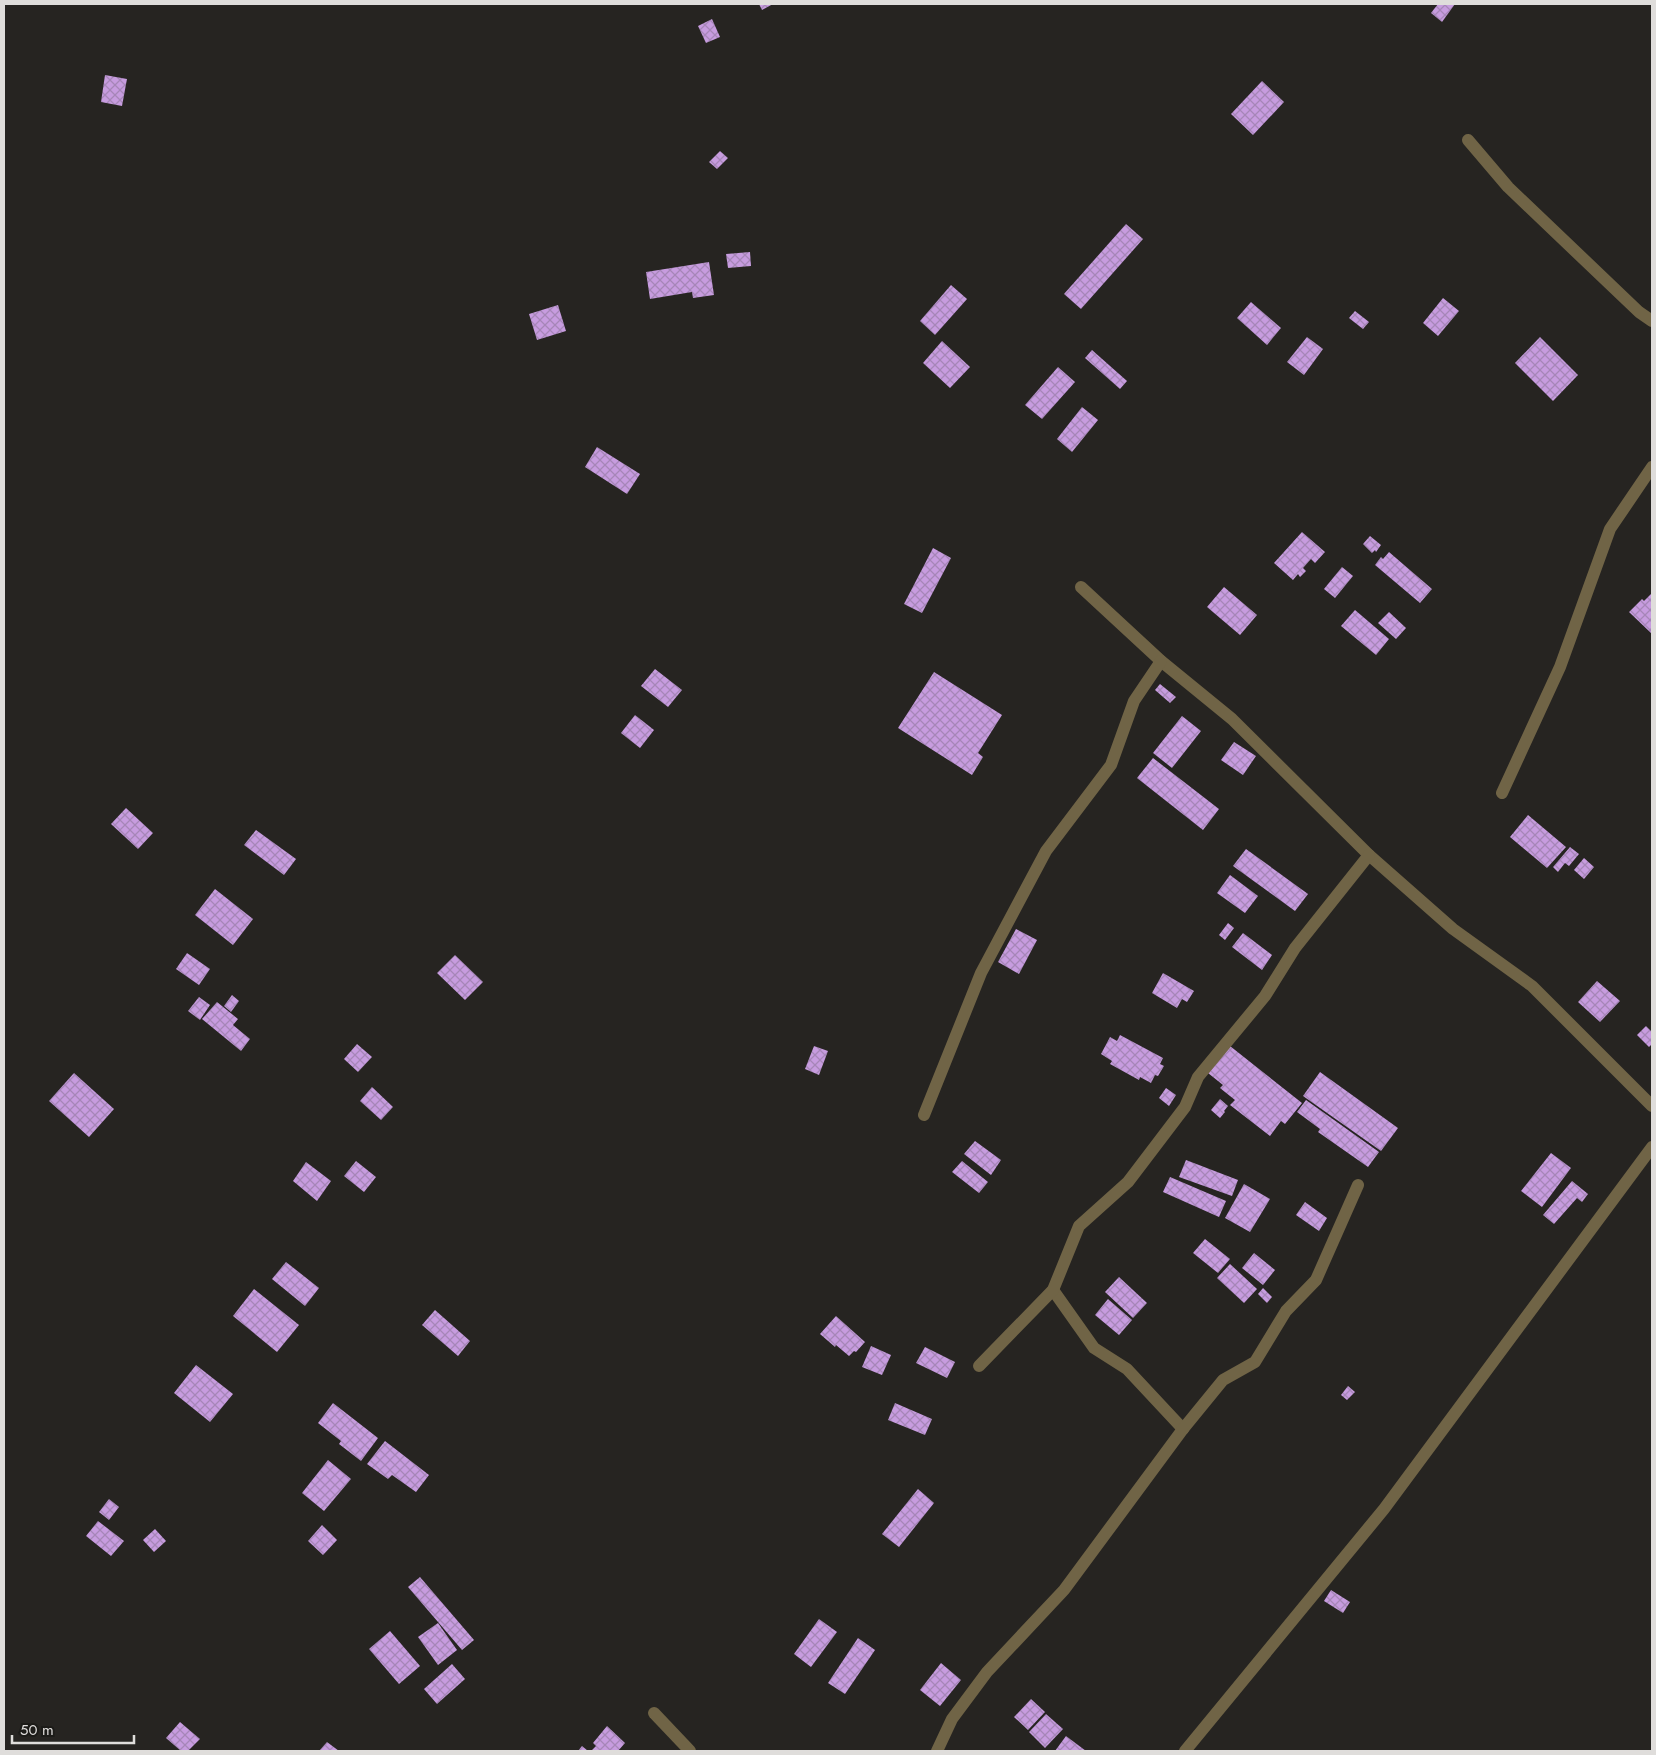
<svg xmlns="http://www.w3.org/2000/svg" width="1656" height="1755" font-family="Jost,sans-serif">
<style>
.building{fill:url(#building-cross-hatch)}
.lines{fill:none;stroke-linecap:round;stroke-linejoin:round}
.minor{stroke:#706446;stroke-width:12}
</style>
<defs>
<pattern id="building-cross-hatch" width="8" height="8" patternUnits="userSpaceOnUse" patternTransform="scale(1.25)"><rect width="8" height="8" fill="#c79cdf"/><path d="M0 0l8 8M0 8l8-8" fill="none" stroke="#a686b8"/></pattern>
</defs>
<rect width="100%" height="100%" fill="#262421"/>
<!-- building -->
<g class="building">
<path d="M759,4H773L762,10Z"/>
<path d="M1438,4H1455L1442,22L1431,13Z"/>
<path d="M712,19L720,37L706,43L698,26Z"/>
<path d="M105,75L127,79L122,106L101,102Z"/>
<path d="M1262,81L1284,102L1253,135L1231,114Z"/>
<path d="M720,151L728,158L717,169L709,162Z"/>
<path d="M1126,224L1143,239L1081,309L1064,294Z"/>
<path d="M750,252L751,266L728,268L726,254Z"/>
<path d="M709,262L714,295L693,298L692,292L650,299L646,272Z"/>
<path d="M951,285L967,299L935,335L920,321Z"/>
<path d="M1443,298L1459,311L1438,336L1423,323Z"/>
<path d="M1251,302L1281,328L1267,345L1237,318Z"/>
<path d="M558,305L566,331L537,340L529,314Z"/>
<path d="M1355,311L1369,322L1363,329L1349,318Z"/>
<path d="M1307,337L1323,349L1304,375L1287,362Z"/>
<path d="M1540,337L1578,375L1553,401L1515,363Z"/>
<path d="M942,341L970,367L950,388L923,363Z"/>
<path d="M1092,350L1127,381L1120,389L1085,358Z"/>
<path d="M1058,367L1075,382L1042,419L1025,405Z"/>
<path d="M1082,407L1098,420L1072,452L1057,439Z"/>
<path d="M597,447L640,474L627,494L585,467Z"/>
<path d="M1302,532L1325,552L1315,563L1311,559L1303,568L1306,571L1300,577L1298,574L1293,580L1274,563Z"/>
<path d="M1370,536L1381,545L1376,552L1375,550L1372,553L1363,544Z"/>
<path d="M933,548L951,558L922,613L904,604Z"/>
<path d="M1389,552L1432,589L1420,603L1375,565L1381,557L1383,559Z"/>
<path d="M1342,567L1353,576L1335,598L1324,589Z"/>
<path d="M1224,587L1257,615L1240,635L1207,607Z"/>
<path d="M1652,593V634L1629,612L1642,599L1644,601Z"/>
<path d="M1355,610L1389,639L1376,655L1341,626Z"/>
<path d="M1389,612L1406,628L1396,639L1378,623Z"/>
<path d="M655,669L682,690L668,707L641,686Z"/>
<path d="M934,672L1002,715L978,753L983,757L972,775L898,728Z"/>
<path d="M1160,684L1176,697L1170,703L1155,690Z"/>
<path d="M635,715L654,730L640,748L621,733Z"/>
<path d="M1182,716L1201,731L1172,768L1153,753Z"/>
<path d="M1234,742L1256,756L1243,775L1221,760Z"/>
<path d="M1153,758L1219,809L1203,830L1137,778Z"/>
<path d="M126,808L153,833L138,849L111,824Z"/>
<path d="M1528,815L1566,847L1547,868L1510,837Z"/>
<path d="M256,830L296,859L284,875L244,845Z"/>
<path d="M1570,847L1579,854L1569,866L1565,863L1558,872L1553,867Z"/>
<path d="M1246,849L1308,894L1295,911L1233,866Z"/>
<path d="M1584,858L1594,867L1584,879L1574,870Z"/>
<path d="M1230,875L1258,896L1245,913L1217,893Z"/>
<path d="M215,889L253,919L233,945L195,915Z"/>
<path d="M1228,923L1234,928L1225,940L1219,935Z"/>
<path d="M1016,929L1037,940L1019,974L998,962Z"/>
<path d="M1243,933L1272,955L1262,970L1232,947Z"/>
<path d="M187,953L210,969L199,985L176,969Z"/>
<path d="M455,955L483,982L465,1000L437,973Z"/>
<path d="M1163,973L1194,991L1187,1002L1182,999L1177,1008L1152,993Z"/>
<path d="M1597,981L1620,1001L1600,1022L1578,1002Z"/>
<path d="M232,995L239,1001L231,1012L224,1006Z"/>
<path d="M199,997L210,1005L200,1020L188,1011Z"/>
<path d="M217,1002L238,1019L233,1025L250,1039L241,1051L202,1019Z"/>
<path d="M1646,1026L1652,1032V1044L1649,1047L1637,1035Z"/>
<path d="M1120,1035L1163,1058L1160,1064L1164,1066L1158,1076L1155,1075L1151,1083L1140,1077L1139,1080L1110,1064L1112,1061L1101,1054L1110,1037L1117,1041Z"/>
<path d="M357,1044L372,1057L358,1072L344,1059Z"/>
<path d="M814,1046L828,1051L819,1075L805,1069Z"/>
<path d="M1230,1046L1302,1103L1285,1124L1281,1121L1270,1136L1230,1105L1235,1100L1220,1088L1223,1085L1208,1073Z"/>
<path d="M1320,1072L1398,1128L1381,1151L1303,1096Z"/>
<path d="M74,1073L114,1109L89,1137L49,1101Z"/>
<path d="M372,1087L393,1107L381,1120L360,1101Z"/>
<path d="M1166,1088L1176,1095L1169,1106L1159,1098Z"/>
<path d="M1220,1099L1228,1106L1224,1111L1225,1112L1220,1118L1211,1110Z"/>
<path d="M1306,1100L1379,1152L1368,1167L1318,1132L1320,1129L1297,1112Z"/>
<path d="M975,1141L1001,1160L991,1175L964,1154Z"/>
<path d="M1551,1153L1571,1168L1542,1207L1521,1191Z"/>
<path d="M1186,1160L1238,1180L1232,1196L1179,1177Z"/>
<path d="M356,1161L376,1177L364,1192L344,1176Z"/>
<path d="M962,1161L988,1182L979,1193L952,1172Z"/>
<path d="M306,1162L331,1181L317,1201L293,1181Z"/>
<path d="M1170,1177L1226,1201L1219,1217L1163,1192Z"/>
<path d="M1572,1181L1588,1194L1582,1202L1577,1198L1554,1224L1543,1215Z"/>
<path d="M1244,1184L1270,1199L1250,1232L1225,1218Z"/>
<path d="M1305,1202L1327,1218L1319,1231L1296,1215Z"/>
<path d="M1205,1239L1230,1259L1218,1273L1193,1253Z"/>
<path d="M1254,1253L1275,1270L1263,1285L1242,1268Z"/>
<path d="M286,1262L319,1288L305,1306L272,1279Z"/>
<path d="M1230,1264L1257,1289L1244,1303L1217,1278Z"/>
<path d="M1119,1277L1147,1303L1133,1318L1105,1292Z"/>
<path d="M1263,1288L1272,1297L1267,1303L1258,1294Z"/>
<path d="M254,1289L299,1325L277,1352L233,1316Z"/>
<path d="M1108,1299L1132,1320L1119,1335L1095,1315Z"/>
<path d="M435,1310L470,1341L458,1356L422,1325Z"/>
<path d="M836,1316L865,1342L856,1352L854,1351L849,1356L836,1345L835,1347L820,1334Z"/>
<path d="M871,1346L891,1355L882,1375L862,1367Z"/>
<path d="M925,1347L955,1362L947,1378L916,1363Z"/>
<path d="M196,1365L233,1394L210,1422L174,1393Z"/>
<path d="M1348,1386L1355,1392L1347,1400L1341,1395Z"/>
<path d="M333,1403L378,1438L361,1461L339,1444L341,1441L318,1423Z"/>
<path d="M895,1403L932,1419L925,1435L888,1420Z"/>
<path d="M385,1441L429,1475L416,1492L392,1475L388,1479L367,1464Z"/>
<path d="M328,1460L351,1479L324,1511L302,1493Z"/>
<path d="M918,1489L934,1503L899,1547L882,1534Z"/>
<path d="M109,1499L119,1507L109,1520L99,1512Z"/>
<path d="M98,1521L124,1541L111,1556L86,1536Z"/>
<path d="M322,1525L337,1540L323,1555L308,1541Z"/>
<path d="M155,1529L166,1541L154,1552L143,1540Z"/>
<path d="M420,1577L474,1640L462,1650L408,1587Z"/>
<path d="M1331,1590L1350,1602L1343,1613L1324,1601Z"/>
<path d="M819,1619L837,1632L811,1667L794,1654Z"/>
<path d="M438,1623L457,1650L438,1665L418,1637Z"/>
<path d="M390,1631L420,1666L399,1684L369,1649Z"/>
<path d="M858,1638L875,1650L845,1694L828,1683Z"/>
<path d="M941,1663L961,1680L940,1706L920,1690Z"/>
<path d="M452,1664L465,1679L437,1704L424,1689Z"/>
<path d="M1031,1699L1045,1712L1028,1730L1014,1717Z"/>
<path d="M1046,1714L1063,1729L1045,1748L1029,1732Z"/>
<path d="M180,1722L200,1739L188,1751H181L166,1738Z"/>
<path d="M607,1726L625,1743L618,1751H591L596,1746L593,1743Z"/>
<path d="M1066,1736L1086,1751H1055Z"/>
<path d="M327,1742L339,1751H319Z"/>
<path d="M582,1746L588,1751H578Z"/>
</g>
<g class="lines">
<!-- minor -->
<g class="minor">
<path d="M1468,140L1508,187L1639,312L1652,321"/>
<path d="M1081,587L1161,661L1232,719L1369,855L1453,929L1532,986L1652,1106"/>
<path d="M1502,793L1560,667L1610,529L1652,467"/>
<path d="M924,1115L981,973L1046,851L1111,765L1134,701L1161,661"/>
<path d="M1053,1290L1094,1348L1127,1369L1183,1429"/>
<path d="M979,1366L1053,1290L1079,1226L1128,1182L1185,1107L1198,1077L1265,996L1295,948L1369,855"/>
<path d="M654,1713L690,1751"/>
<path d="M937,1751L952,1719L987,1672L1064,1590L1183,1429L1223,1380L1255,1362L1286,1311L1316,1280L1358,1185"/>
<path d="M1185,1751L1384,1509L1652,1147"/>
</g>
</g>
<!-- border -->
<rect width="1656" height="1755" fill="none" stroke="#dfdddb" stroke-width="10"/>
<!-- scale -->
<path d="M12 1735v8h122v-8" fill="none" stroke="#dfdddb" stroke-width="2.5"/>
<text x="20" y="1735" font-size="15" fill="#dfdddb" stroke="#1c1b18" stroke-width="4" paint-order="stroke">50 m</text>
</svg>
